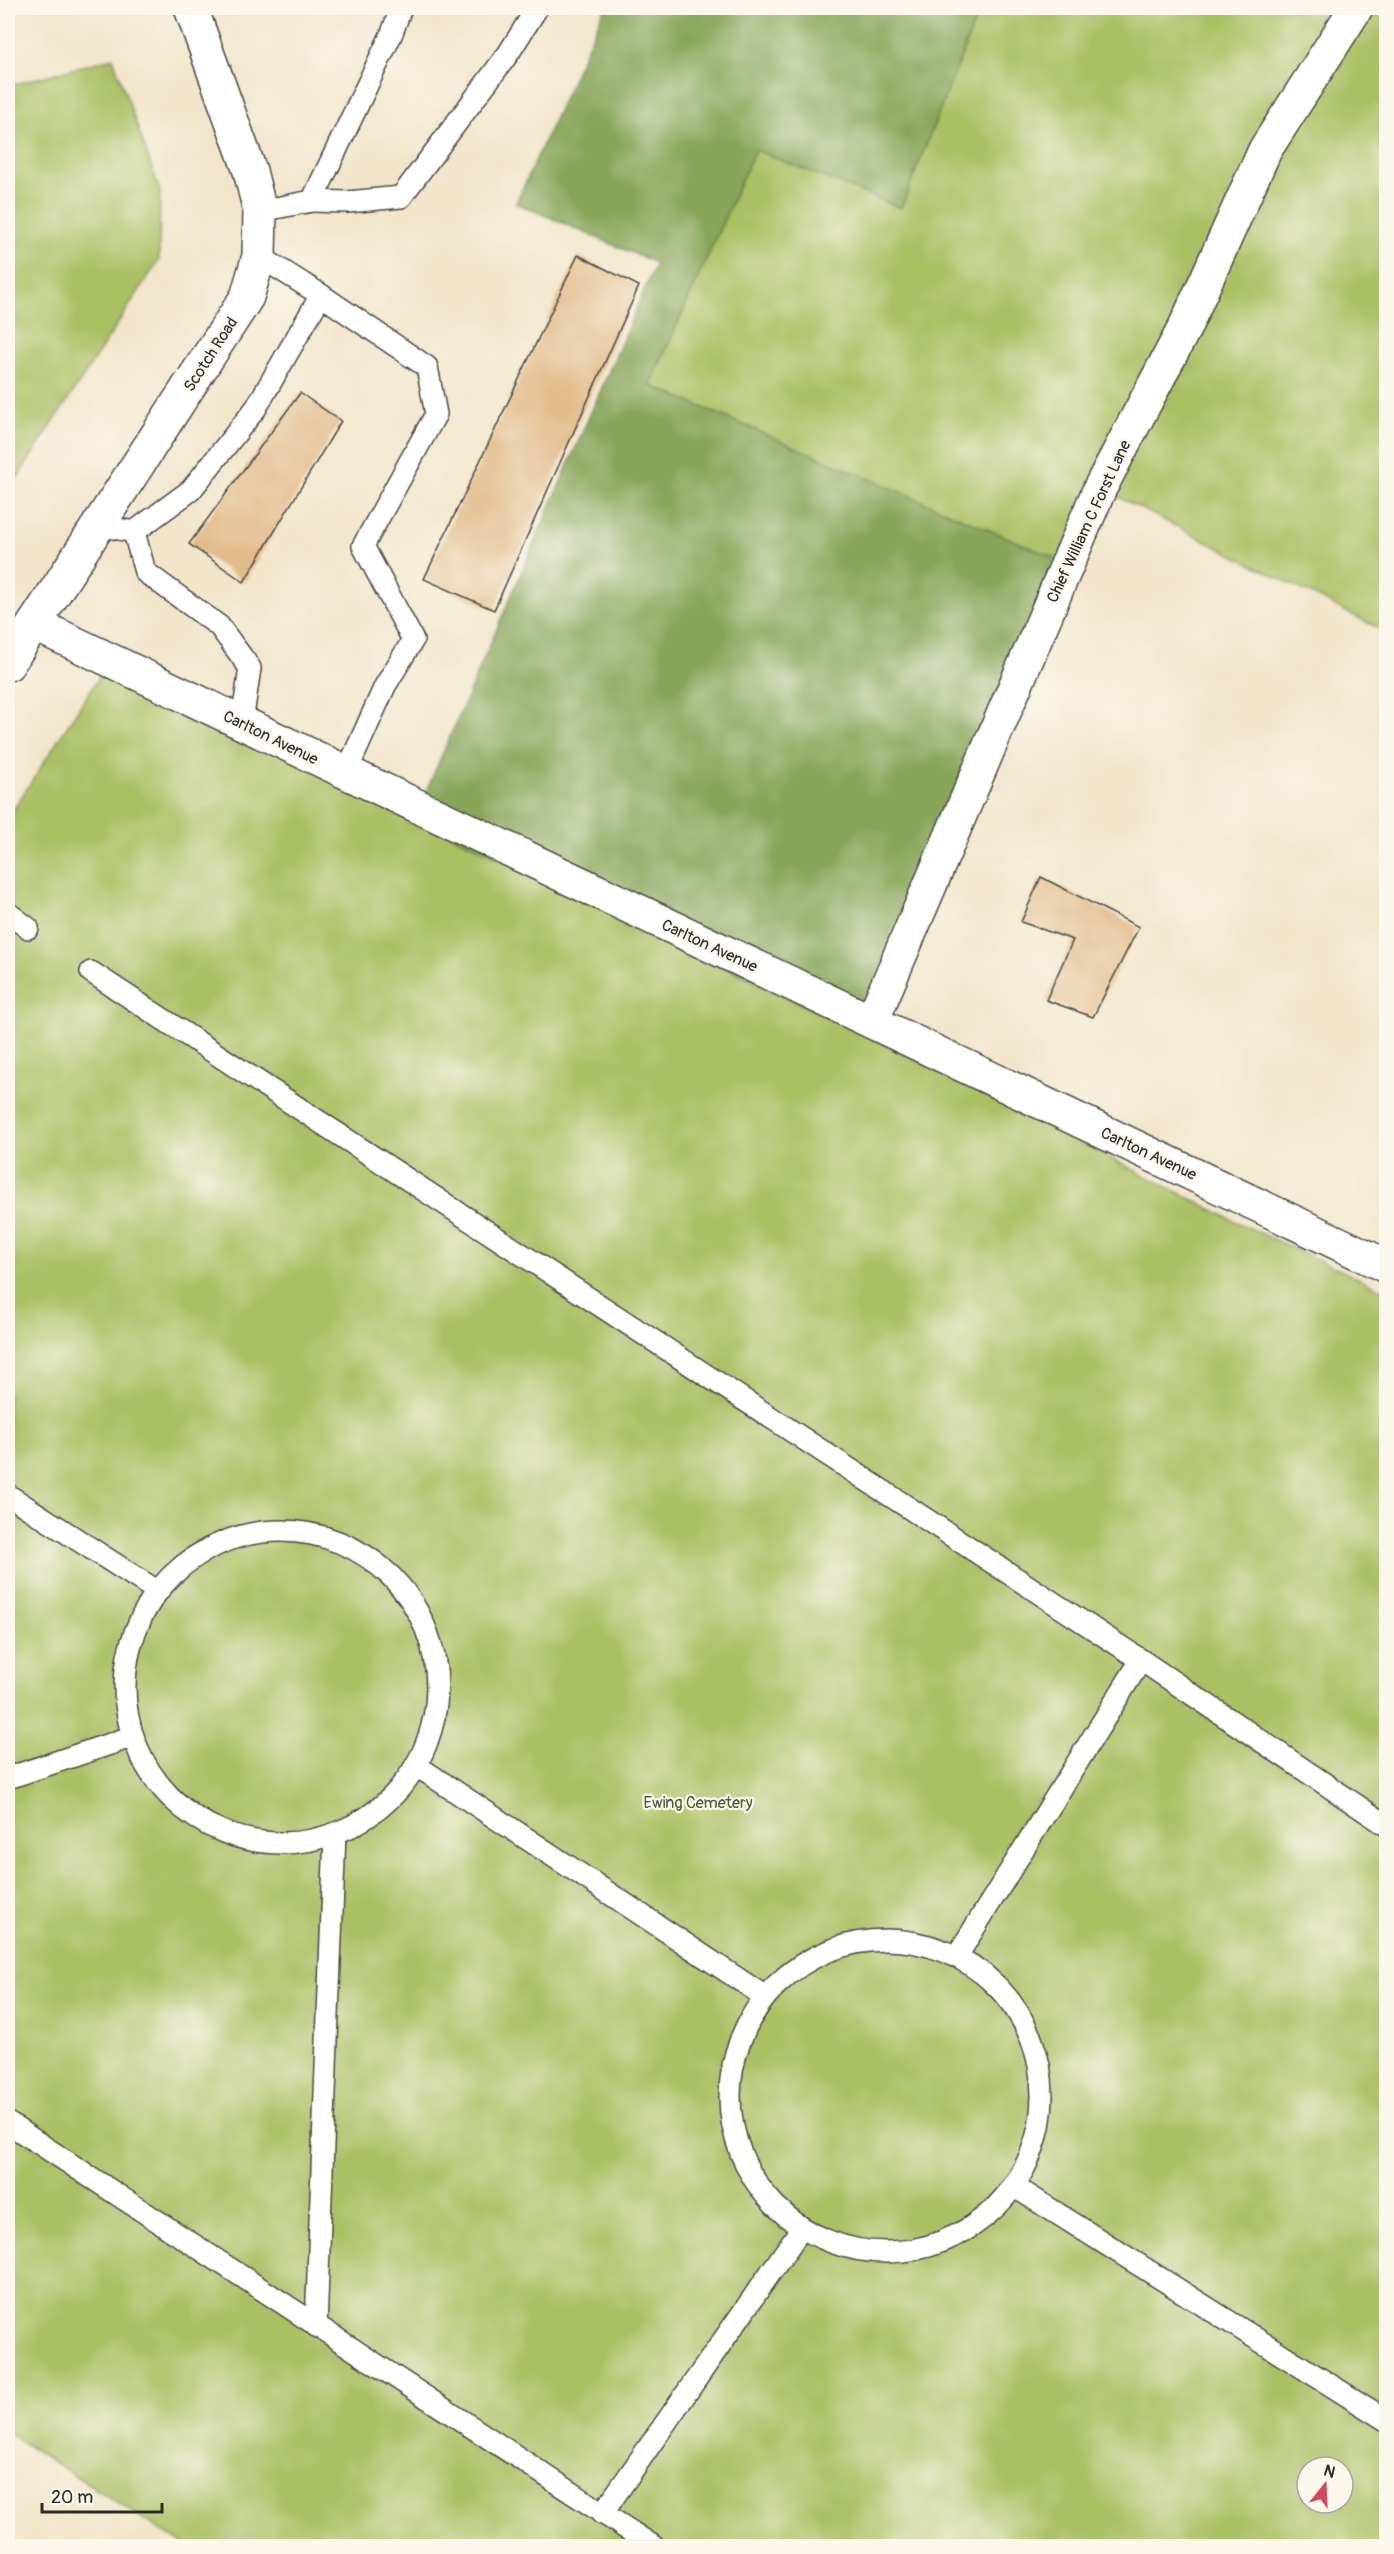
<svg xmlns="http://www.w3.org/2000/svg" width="1394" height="2554" font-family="Pangolin,sans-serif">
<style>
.green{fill:#aac064;stroke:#6a7648;stroke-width:1.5;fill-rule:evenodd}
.forest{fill:#87a65a;stroke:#596842;stroke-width:1.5}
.building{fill:#e2bb8a}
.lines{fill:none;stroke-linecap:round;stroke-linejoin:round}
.lane-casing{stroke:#494743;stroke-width:24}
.street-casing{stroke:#494743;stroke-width:36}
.secondary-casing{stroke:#494743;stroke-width:36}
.lane{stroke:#fff;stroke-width:21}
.street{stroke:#fff;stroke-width:33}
.secondary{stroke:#fff;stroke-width:33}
.labels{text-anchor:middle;stroke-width:4.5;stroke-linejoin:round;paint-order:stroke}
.street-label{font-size:16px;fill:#2b2b2b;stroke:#fbf7ec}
.park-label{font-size:16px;fill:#51583c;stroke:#fbf7ec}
</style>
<rect width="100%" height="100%" fill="#fbf7ec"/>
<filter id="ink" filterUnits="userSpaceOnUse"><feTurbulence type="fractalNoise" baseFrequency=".0167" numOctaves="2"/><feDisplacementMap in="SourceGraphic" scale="12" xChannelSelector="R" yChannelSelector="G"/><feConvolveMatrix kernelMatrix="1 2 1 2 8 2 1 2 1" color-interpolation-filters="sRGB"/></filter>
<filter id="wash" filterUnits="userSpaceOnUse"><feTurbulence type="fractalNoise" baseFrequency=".008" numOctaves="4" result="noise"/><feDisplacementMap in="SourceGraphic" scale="24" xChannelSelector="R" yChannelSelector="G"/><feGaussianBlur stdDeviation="1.35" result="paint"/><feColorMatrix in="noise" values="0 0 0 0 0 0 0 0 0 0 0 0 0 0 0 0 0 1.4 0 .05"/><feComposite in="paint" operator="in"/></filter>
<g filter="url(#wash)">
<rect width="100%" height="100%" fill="#f2e5ca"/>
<!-- green -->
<g class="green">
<path d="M980,8H1386V632L1100,488L1067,563L650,386L755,149L901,208Z"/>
<path d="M113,58L160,191L159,260L8,492V86Z"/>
<path d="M105,668L866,1035L1247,1227L1386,1291V2546H186L8,2433V818ZM1307,2467H1343V2503H1307Z"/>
</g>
<!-- forest -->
<path class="forest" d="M605,8H980L901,208L755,150L650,385L1067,563L866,1035L415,817L656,263L516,203Z"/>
<g id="blocks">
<!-- building -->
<g class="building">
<path d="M578,255L639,286L494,610L424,579Z"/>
<path d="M300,393L341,421L244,582L189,544Z"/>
<path d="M1041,877L1139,927L1093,1017L1046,1000L1073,940L1021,922Z"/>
</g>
</g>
</g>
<g filter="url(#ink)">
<use href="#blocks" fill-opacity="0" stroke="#494743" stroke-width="1.5"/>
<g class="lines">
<defs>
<g id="lane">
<path d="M312,201L347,202L401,197L508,54L537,8"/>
<path d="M260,211L312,201L392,33L401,8"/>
<path d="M321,295L427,367L436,414L363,546L413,640L385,686L346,773"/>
<path d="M98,525L134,532L191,490L256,408L321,295L259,256"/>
<path d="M134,532L145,572L219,626L250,668L242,723"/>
<path d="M8,913L28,928"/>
<path d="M91,972L1141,1660L1386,1825"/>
<path d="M8,1495L157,1591"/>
<circle cx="281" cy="1687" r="156"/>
<path d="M420,1768L764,1996"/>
<path d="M8,1778L131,1737"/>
<circle cx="886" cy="2096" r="156"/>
<path d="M957,1956L1141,1660"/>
<path d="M8,2123L653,2546"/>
<path d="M1015,2187L1386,2420"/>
<path d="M316,2326L335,1834"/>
<path d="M602,2514L801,2229"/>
</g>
<path id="street" d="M872,1021L1100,488L1185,327L1265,150L1356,8"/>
<g id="secondary">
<path d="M34,624L1386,1266"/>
<path d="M8,664L247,297L259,256L260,211L250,171L191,8"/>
</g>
</defs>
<!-- lane casing -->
<use href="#lane" class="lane-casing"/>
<!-- street casing -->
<use href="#street" class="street-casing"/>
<!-- secondary casing -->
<use href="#secondary" class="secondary-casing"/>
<!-- lane -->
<use href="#lane" class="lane"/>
<!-- street -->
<use href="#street" class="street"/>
<!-- secondary -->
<use href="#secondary" class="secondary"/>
</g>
</g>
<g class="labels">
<!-- street labels -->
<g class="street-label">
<text transform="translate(210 354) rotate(-57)" y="6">Scotch Road</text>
<text transform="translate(1088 521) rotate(-65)" y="6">Chief William C Forst Lane</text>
<text transform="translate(271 737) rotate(26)" y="6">Carlton Avenue</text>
<text transform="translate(710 945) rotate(25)" y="6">Carlton Avenue</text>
<text transform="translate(1149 1153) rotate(25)" y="6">Carlton Avenue</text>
</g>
<!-- park labels -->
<g class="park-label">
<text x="698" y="1808">Ewing Cemetery</text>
</g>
</g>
<!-- margin -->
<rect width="1394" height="2554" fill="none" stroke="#fbf7ec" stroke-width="30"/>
<!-- north arrow -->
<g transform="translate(1325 2485) rotate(18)"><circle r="28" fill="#fbf7ec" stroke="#a8a59f" stroke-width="1.5"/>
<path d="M0-4.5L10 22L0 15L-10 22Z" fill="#d1495b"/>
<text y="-9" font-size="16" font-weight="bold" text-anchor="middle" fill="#2b2b2b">N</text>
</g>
<!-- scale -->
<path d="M42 2503v9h120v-9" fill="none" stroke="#2b2b2b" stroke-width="3"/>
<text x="51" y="2503" font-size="18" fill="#2b2b2b" stroke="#fbf7ec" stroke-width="4.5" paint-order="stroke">20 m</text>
</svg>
